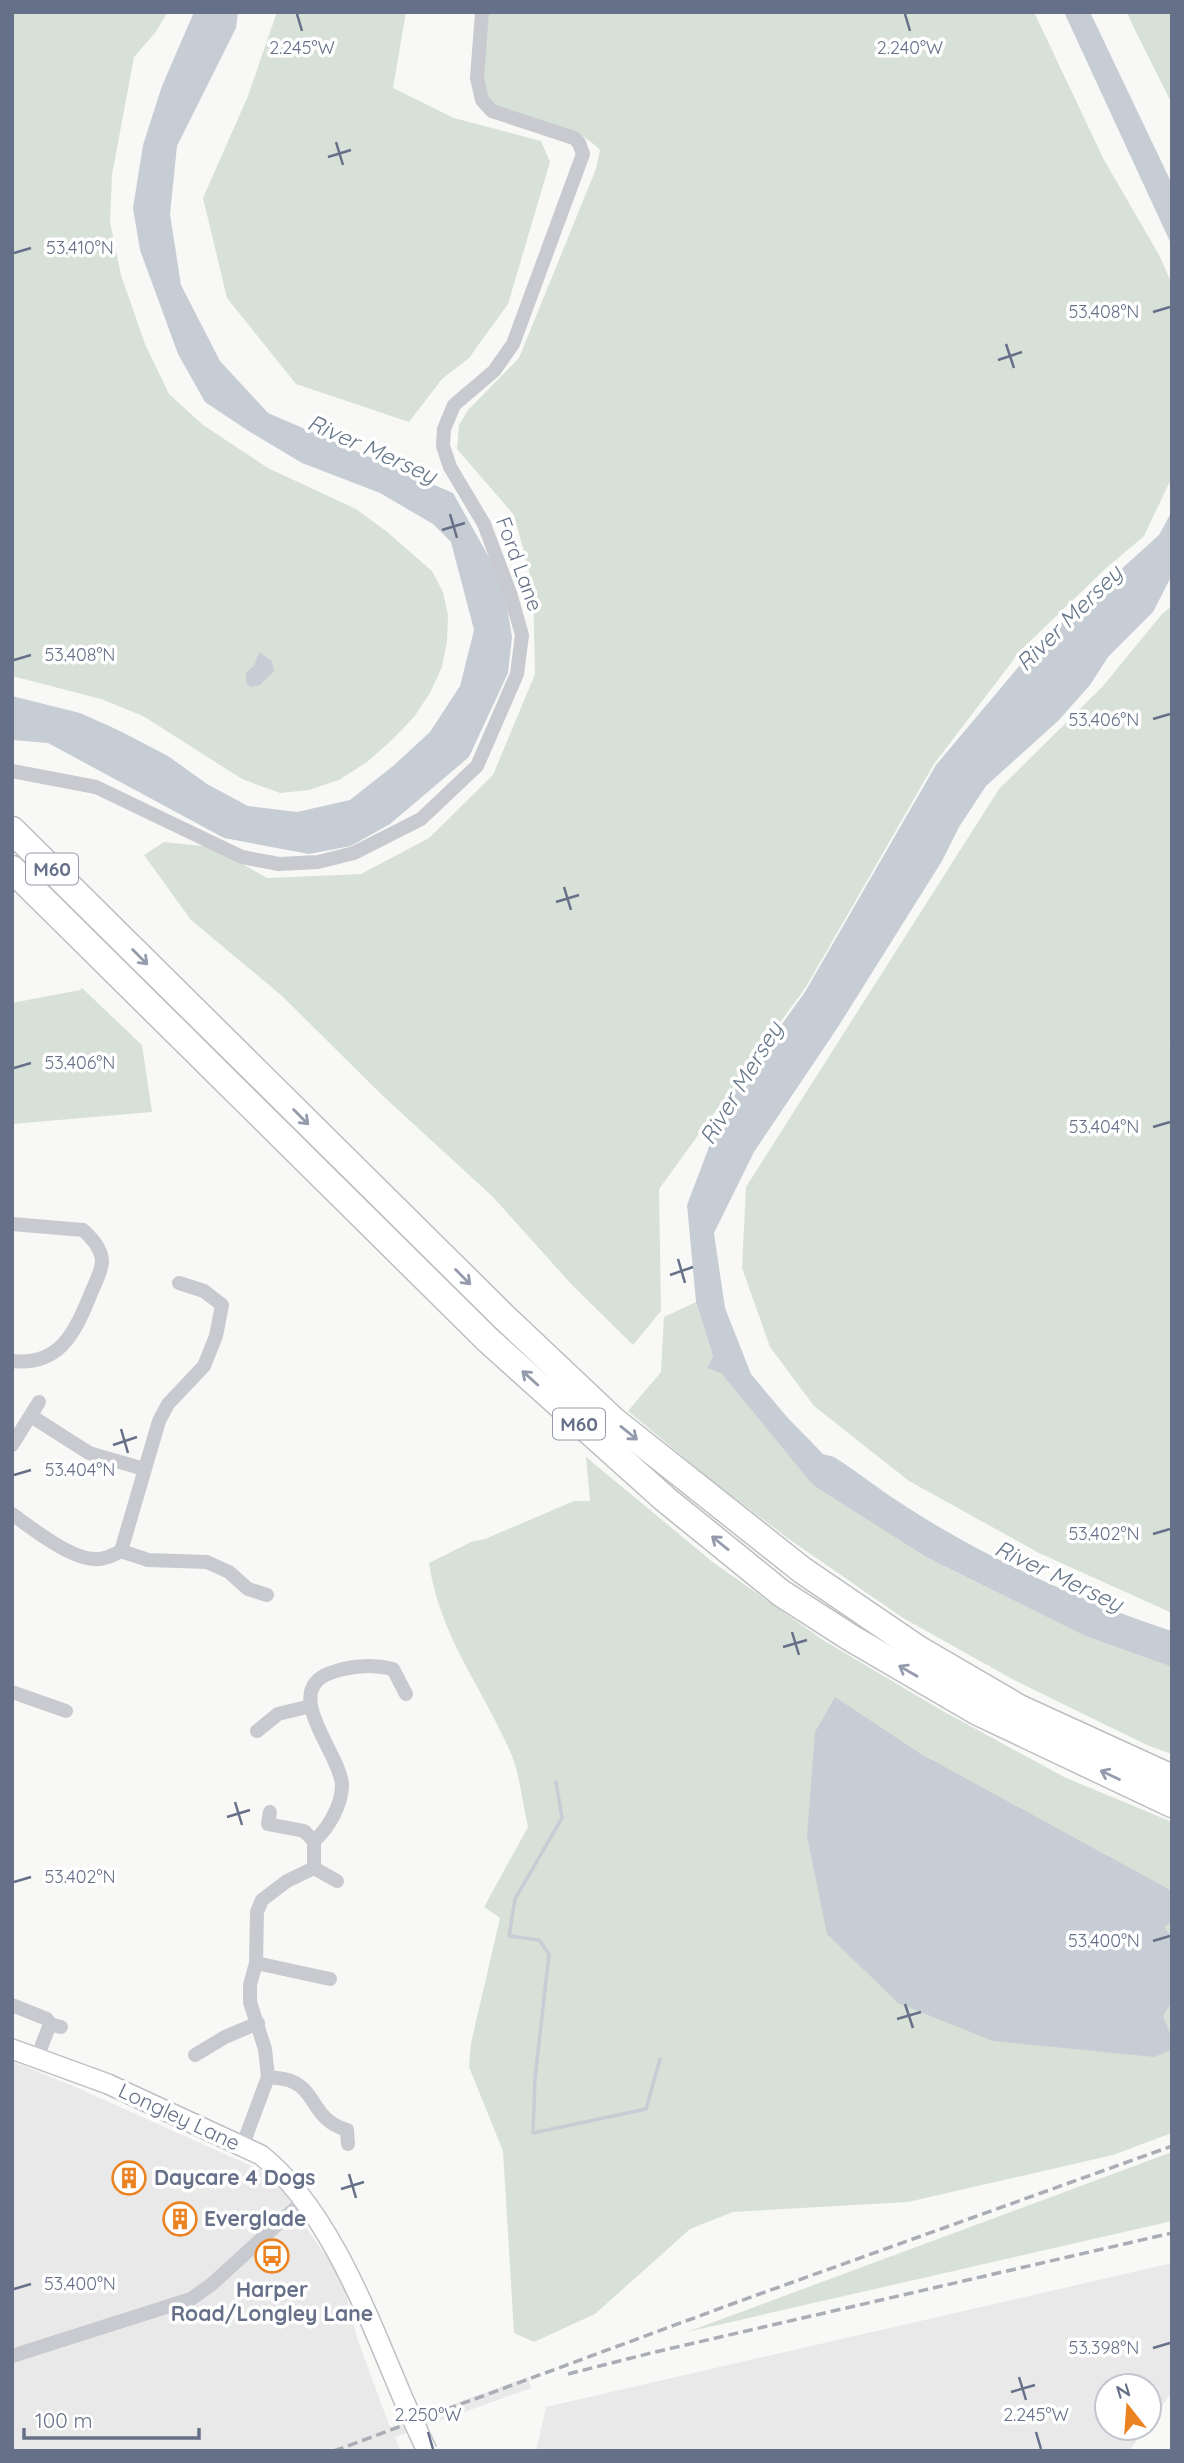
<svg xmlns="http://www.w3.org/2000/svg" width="1184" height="2463" font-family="Quicksand,sans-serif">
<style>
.built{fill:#e9e9e9}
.green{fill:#d8e1d7}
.water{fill:#c7cdd4}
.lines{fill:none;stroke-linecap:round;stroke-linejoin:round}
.stream{stroke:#c7cdd4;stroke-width:3.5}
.secondary-casing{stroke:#bdbfc5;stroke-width:22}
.motorway-casing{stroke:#bdbec2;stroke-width:29}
.minor{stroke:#c8cacf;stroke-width:14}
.secondary{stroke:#fff;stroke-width:19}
.motorway{stroke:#fff;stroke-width:26}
.rail{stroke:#aaadb5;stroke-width:3.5;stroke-dasharray:10 5;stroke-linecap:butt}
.secondary-bridge-casing{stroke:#bdbfc5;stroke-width:22;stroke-linecap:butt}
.secondary-bridge{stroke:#fff;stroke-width:19}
.oneway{stroke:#949bac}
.ticks{fill:none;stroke:#667088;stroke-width:2.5}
.labels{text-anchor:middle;stroke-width:7;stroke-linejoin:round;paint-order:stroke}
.shield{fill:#fff;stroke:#949bac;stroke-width:2}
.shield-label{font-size:19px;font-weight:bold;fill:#667088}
.street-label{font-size:21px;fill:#667088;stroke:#fff}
.poi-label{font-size:21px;font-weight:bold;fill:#667088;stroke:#fff;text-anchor:start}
.water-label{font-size:23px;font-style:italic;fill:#67788b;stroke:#fff}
.ticks-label{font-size:18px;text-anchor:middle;fill:#667088;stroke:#fff;stroke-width:7;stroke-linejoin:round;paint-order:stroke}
</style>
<rect width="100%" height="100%" fill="#f8f9f6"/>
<!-- built -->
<g class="built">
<path d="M12,2061L73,2086L276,2177L302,2222L342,2278L357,2338L390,2427L528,2377L531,2388L395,2437L401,2451H12Z"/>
<path d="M1172,2263V2392L1149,2424V2386H1107V2428H1146L1129,2451H536L546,2407Z"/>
</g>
<!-- green -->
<g class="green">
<path d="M12,12H168L155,33L134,57L112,175L110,222L121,275L145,344L169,394L203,425L268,468L356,509L386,531L432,571L443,592L448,615L447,641L442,667L430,693L414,717L392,740L367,762L339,780L309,790L280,793L242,779L143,716L101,699L12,676Z"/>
<path d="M277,12H406L393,88L454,118L541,141L550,162L508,304L469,358L442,379L409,422L296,384L227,298L203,198L248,96Z"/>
<path d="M486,12H1034L1103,158L1159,255L1172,284V477L1144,536L1104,570L1021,650L934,764L806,987L659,1189L661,1311L633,1345L572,1285L493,1197L383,1096L282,996L191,920L144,855L164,842L213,847L267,878L361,874L429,838L493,775L535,674L533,586L514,515L457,449L459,425L468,410L519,358L596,169L600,150C571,120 533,125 498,108C492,105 488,97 483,92Z"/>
<path d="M1127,12H1172V104L1132,24Z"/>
<path d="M1172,606V1041L1169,1042L1172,1051V1613L1039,1553L909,1481L814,1406L770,1347L742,1268L746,1187L999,789L1103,686L1162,614Z"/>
<path d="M82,988L142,1045L152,1112L12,1124V1003L80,990Z"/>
<path d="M696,1302L713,1356L707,1368L722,1374L928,1558L1085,1636L1172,1667V1754L1149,1746L1014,1680L903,1618L786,1537L706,1476L628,1411L661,1372L664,1317Z"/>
<path d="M586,1457L714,1563L823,1640L941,1710L1064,1777L1172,1822V2133L1113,2155L908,2202L733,2212L690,2229L595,2314L534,2342L514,2333L503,2151L469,2067L471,2043L500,1918L484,1907L528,1827C522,1802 520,1772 509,1749C480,1684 440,1636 429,1563L471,1542L485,1539L574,1501H590Z"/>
<path d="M1172,2152V2221L687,2332Z"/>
</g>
<!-- water -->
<g class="water">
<path d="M194,12H238L236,28L177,146L170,214L181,285L220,361L268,413L453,493L503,582L512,637L508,673L469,757L390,824L351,846L309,854L224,838L48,743L12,740V696L80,713L118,730L168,756L207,784L248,806L297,812L350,800L393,766L430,732L460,686L474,630L451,542L433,524L380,493L302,463L247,430L205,402L178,354L140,250L133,208L143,145L162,86Z"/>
<path d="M1064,12H1090L1172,184V246Z"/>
<path d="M1172,511V575L1153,612L1108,657L1090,685L1059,720L986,786L959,827L942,861L838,1027L754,1152L714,1233L725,1308L751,1374L787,1417L823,1454L834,1457C855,1470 875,1486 896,1500C975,1553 1081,1602 1172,1631V1667L1085,1636L928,1558L813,1485L722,1374L707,1368L713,1356L696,1302L687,1205L726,1102L805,992L936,765L1036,646L1159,535Z"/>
<path d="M259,652L272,661L274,671L260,685L250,687L246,683V673L254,666Z"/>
<path d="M835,1697L921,1754L1172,1891V1922L1164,1927L1172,1937V2002L1163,2016L1172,2039V2050L1154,2057L993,2041L898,2003L827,1934L807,1836L815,1732Z"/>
</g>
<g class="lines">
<!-- stream -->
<path class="stream" d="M556,1782L562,1818L515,1899L509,1936L539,1940L549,1954L535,2079L533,2133L646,2109L660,2059"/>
<defs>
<path id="secondary" d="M12,2049L108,2084L261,2155C331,2211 370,2322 405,2403"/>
<g id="motorway">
<path d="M12,830L504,1317L613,1420L802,1570L918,1649L1019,1708L1172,1778"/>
<path d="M12,869L488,1340L665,1499L781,1593L851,1638L978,1712L1172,1804"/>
</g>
</defs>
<!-- secondary casing -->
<use href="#secondary" class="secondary-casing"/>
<!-- motorway casing -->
<use href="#motorway" class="motorway-casing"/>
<!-- minor -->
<g class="minor">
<path d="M12,771L96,787L242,857L279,864L318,862L354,853L421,819L477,766L517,674L522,635L510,593L484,524L450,467L443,446L444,429L454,405L494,371L513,344L583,154L579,143L574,138L492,111L482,100L477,78L482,12"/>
<path d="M12,1224L83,1230C92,1238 102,1249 102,1262C101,1274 93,1287 89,1298C74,1335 58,1366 12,1361"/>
<path d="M31,1416L89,1453L144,1469"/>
<path d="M12,1445L39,1402"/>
<path d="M12,1514C33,1529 69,1558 95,1559C104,1560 113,1555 121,1551L159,1421L168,1404L204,1366L216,1336L222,1305L204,1291L179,1283"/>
<path d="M121,1551L148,1560L207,1562L229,1572L248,1589L267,1595"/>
<path d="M12,1692L66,1711"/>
<path d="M257,1731L278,1714L311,1706"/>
<path d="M270,1812L268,1824L304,1831L314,1841"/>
<path d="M314,1868L337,1881"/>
<path d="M256,1963L330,1979"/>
<path d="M12,2005L47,2019L50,2024"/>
<path d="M195,2055L225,2037L258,2023"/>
<path d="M37,2058L50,2024L61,2027"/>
<path d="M268,2077C275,2078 285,2078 291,2081C317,2091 312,2120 347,2130L348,2144"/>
<path d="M242,2147L268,2077L265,2049L250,2002V1985L256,1963L257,1912L262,1900L287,1881L314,1868V1841C328,1829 342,1805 342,1785C341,1754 280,1692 330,1673C350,1666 373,1664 393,1669L406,1694"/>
<path d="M12,2356L191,2299L212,2284L303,2201"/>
</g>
<!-- secondary -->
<use href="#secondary" class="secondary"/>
<!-- motorway -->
<use href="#motorway" class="motorway"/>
<!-- rail -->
<g class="rail">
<path d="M568,2374L655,2352L1172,2233"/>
<path d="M334,2451L729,2305L1172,2146"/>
</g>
<defs>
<path id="secondary-bridge" d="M405,2403L427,2451"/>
</defs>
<!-- secondary-bridge casing -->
<use href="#secondary-bridge" class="secondary-bridge-casing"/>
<!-- secondary-bridge -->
<use href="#secondary-bridge" class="secondary-bridge"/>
</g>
<!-- one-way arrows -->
<defs><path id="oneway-shaft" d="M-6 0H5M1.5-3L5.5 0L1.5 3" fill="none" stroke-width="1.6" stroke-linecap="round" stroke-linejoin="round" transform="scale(1.75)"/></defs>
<g class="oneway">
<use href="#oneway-shaft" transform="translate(140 957) rotate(45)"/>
<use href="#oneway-shaft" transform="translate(301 1117) rotate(45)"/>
<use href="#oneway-shaft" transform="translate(463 1277) rotate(45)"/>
<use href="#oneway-shaft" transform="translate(530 1378) rotate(-138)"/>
<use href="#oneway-shaft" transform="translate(629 1433) rotate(39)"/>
<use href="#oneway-shaft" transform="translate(720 1543) rotate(-141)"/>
<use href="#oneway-shaft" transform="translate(908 1671) rotate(-150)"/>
<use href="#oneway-shaft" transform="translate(1110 1775) rotate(-155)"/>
</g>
<!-- ticks -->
<path class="ticks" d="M297,14L302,31M905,14L910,31M336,142L343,165M328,157L351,150M14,253L31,248M1153,312L1170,307M1006,344L1014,368M998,360L1022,352M450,514L457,538M442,530L465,523M14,660L31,655M1153,719L1170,714M564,887L571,910M556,902L579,895M14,1068L31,1063M1153,1127L1170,1122M678,1259L685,1283M670,1275L693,1267M121,1429L128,1453M113,1445L137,1437M14,1475L31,1470M1153,1534L1170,1529M792,1632L799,1655M783,1647L807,1640M235,1802L242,1825M227,1817L250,1810M14,1882L31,1877M1153,1941L1170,1936M905,2004L913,2028M897,2019L921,2012M349,2174L356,2198M341,2189L364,2182M14,2289L31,2284M1153,2348L1170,2343M1019,2377L1026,2400M1011,2392L1035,2385M428,2432L433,2449M1036,2432L1041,2449"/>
<!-- icons -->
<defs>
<symbol id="building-ring" viewBox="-11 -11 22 22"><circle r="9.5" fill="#fff" stroke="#ec8322" stroke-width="1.5"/><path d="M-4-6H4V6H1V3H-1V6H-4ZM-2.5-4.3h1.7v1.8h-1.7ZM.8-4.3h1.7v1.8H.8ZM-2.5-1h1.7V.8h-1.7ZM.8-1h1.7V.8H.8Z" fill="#ec8322"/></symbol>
<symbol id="bus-ring" viewBox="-11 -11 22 22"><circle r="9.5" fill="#fff" stroke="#ec8322" stroke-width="1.5"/><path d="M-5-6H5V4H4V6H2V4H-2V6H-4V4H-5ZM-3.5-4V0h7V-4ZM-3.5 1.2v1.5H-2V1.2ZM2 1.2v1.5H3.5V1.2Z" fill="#ec8322"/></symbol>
</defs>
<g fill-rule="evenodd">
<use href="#building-ring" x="110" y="2159" width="38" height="38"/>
<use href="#building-ring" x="161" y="2200" width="38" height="38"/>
<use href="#bus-ring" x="253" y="2237" width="38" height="38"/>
</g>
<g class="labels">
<!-- shield labels -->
<g class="shield">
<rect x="26" y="853.5" width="52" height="31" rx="5"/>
<rect x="553" y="1408.5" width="52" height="31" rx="5"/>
</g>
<g class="shield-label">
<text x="52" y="876">M60</text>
<text x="579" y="1431">M60</text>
</g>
<!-- street labels -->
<g class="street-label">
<text transform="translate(519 564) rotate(70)" y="7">Ford Lane</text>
<text transform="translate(179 2117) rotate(25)" y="7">Longley Lane</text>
</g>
<!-- poi labels -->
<g class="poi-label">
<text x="154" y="2185">Daycare 4 Dogs</text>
<text x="204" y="2226">Everglade</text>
<text x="272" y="2297" text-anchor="middle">Harper<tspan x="272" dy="24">Road/Longley Lane</tspan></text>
</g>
<!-- water labels -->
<g class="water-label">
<text transform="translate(372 449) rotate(24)" y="8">River Mersey</text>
<text transform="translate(1069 618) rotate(-45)" y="8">River Mersey</text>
<text transform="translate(741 1083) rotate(-59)" y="8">River Mersey</text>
<text transform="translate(1059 1576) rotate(25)" y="8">River Mersey</text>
</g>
</g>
<g class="ticks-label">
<text x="302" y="54">2.245°W</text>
<text x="910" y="54">2.240°W</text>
<text x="80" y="254">53.410°N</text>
<text x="1104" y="318">53.408°N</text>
<text x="80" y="661">53.408°N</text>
<text x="1104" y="726">53.406°N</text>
<text x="80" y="1069">53.406°N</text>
<text x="1104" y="1133">53.404°N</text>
<text x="80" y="1476">53.404°N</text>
<text x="1104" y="1540">53.402°N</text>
<text x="80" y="1883">53.402°N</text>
<text x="1104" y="1947">53.400°N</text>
<text x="80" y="2290">53.400°N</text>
<text x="1104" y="2354">53.398°N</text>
<text x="428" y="2421">2.250°W</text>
<text x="1036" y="2421">2.245°W</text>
</g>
<!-- border -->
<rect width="1184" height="2463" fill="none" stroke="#667088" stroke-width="28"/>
<!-- north arrow -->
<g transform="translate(1128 2407) rotate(343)"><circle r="33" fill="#ffffff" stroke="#c2c6cf" stroke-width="2"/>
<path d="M0-5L12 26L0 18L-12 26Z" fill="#ec8322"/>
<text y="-10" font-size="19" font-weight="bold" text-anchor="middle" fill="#667088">N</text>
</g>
<!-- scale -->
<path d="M24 2428v10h175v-10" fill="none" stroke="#667088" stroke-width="3.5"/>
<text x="35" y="2428" font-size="21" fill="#667088" stroke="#ffffff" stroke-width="5" paint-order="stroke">100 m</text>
</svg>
